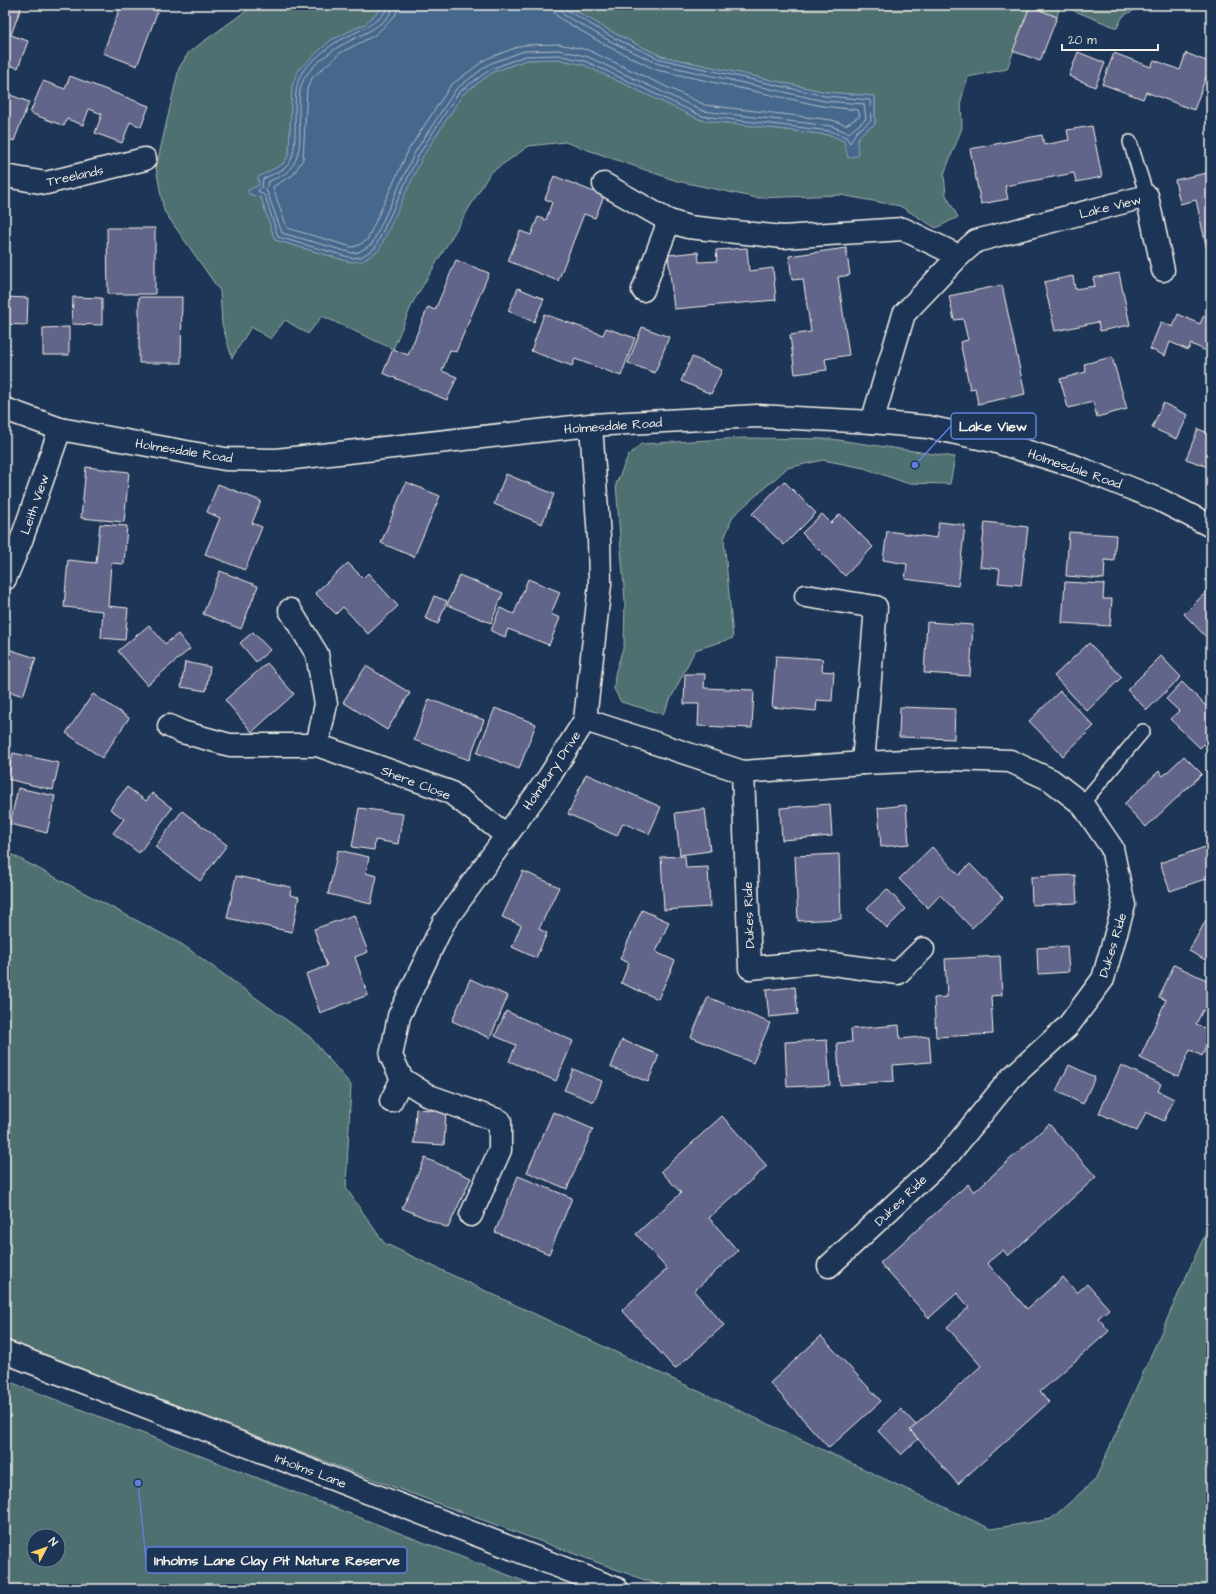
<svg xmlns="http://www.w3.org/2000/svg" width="1216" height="1594" font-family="'Architects Daughter',sans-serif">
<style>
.green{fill:#507071;stroke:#a2b0ac;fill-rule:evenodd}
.water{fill:#46688d;stroke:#8c9fb1}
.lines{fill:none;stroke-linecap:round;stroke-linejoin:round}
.shore{stroke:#aebac4;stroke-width:1}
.building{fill:#62658a;stroke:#f4f1e8}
.service-casing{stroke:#f4f1e8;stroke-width:16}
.minor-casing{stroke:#f4f1e8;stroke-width:25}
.tertiary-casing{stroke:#f4f1e8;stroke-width:25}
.service{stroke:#1d3557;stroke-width:13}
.minor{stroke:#1d3557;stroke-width:22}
.tertiary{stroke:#1d3557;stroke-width:22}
.labels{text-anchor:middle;stroke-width:3.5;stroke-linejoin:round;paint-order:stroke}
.street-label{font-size:13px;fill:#f4f1e8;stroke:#1d3557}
.leader{fill:none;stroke:#5e7fdd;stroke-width:1.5}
.callout-dot{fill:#5e7fdd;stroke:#1d3557;stroke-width:1.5}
.callout{fill:#1d3557;stroke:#5e7fdd;stroke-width:1.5}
.callout-label{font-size:14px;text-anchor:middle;font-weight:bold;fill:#f4f1e8}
</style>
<rect width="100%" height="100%" fill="#1d3557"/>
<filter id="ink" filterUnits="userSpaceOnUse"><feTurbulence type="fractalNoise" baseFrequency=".025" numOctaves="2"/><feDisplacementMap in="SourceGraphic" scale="8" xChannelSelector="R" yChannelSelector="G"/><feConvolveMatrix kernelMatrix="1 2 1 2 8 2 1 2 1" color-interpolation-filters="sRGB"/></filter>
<g filter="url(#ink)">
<!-- green -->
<g class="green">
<path d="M254,5H385L365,24L331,40L292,86L289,154L283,164L259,177V185L249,194L261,197L275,240L351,262L463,94L493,72L526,60L558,59L584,65L701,120L830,135L856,143L859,135L875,124V96L826,92L661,56L614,33L566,5H1060L1057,17L1030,7L1007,69L968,77L961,100L962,128L944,174L946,195L958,217L936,228L900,206L841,195L757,198L677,181L565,142L529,146L490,173L413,302L393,349L322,316L308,334L285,320L271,339L251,327L232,358L222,324L220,291L164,211L156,168L179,68L189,52Z"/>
<path d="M1060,5H1144L1123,16L1117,28Z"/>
<path d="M743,438L831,439L955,457L950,484L906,483L864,468L823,460L787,468L733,516L724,539L733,638L695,650L663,714L621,702L614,689L615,674L624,645L625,601L616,484L628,456L641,444Z"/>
<path d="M5,851L183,945L310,1037L351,1085L346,1188L384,1243L991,1529L1051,1519L1095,1480L1211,1221V1589H669L275,1443L5,1339Z"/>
<path d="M5,1380L544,1589H5ZM34,1536H58V1560H34Z"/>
</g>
<!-- water -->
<path class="water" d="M385,5H566L614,33L661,56L826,92L875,96V124C859,135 854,136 859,155L848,158L844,141L830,135L701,120L584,65L558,59L526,60L493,72L463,94L423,156L379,250L362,261L351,262L275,240L261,198L249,194L248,190L259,185L258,177L283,164L289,154L292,86L299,69L331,40L365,24Z"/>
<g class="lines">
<!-- shore -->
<g class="shore">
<path d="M388,5C386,22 347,35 335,43C327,48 309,63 303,71C286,94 305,152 285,168C279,172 270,175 263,179L262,187L258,191L265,196L278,237L352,258L361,257L375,248L419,154L459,92L491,69L525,56L558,55L585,61L702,116L830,131L846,137L850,143L856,132L871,121L870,100L825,96L660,59L612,37L567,10L564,5"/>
<path d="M393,5C392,26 351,38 337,48C327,54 314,65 307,74C288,98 312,147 289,170C284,176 275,178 268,182L266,189L282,233L352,253L359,252L372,244L415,152L456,89L489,64L524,51L558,50L586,56L703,111L831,126L849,133L866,119L864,104L824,101L659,64L610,41L564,15L561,11L559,5"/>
<path d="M399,5L395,16L375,35L340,53L312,78L307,89L303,159L293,175L274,186L273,188L287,228L352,247L357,246L367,240L409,149L451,85L486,59L523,45L559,44L588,50L705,105L832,120L846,125L860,116L858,110L822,106L657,70L607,46L561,19L555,14L553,5"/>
</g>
</g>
<!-- building -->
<g class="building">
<path d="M5,5H22L11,35L28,41L18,68L5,64Z"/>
<path d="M121,5H160L137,66L103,53Z"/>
<path d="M1030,6L1057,17L1040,61L1013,51Z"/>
<path d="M1078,52L1105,63L1095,87L1069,76Z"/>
<path d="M1114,53L1151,67L1154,60L1180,70L1186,53L1211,63L1194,110L1146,92L1143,99L1102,84Z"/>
<path d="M70,76L149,106L141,127L130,122L122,143L95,133L102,114L89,109L83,125L67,119L64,126L30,113L43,81L65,89Z"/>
<path d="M5,93L29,102L14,141L5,137Z"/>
<path d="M1092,126L1102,177L1076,182L1074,173L1005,186L1008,199L981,204L970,149L1042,135L1044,145L1069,140L1067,130Z"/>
<path d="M1211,172V268L1196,200L1180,204L1175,180Z"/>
<path d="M554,176L604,196L595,218L584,214L558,281L508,261L520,231L531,235L538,217L546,220L552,202L545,199Z"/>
<path d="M107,228H155V294H108Z"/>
<path d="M747,248L749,271L773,268L776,300L674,309L668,255L698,252L699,262L717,261L716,250Z"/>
<path d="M846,248L850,275L838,277L849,355L825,359L827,370L795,374L790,335L811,332L803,279L792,280L789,256Z"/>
<path d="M456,260L489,273L456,352L450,350L442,371L457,377L447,400L383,373L393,349L408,355L428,307L435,310Z"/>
<path d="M1119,273L1130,325L1100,331L1098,322L1055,331L1044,282L1073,276L1075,289L1095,286L1093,278Z"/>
<path d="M1002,285L1025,394L978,404L975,388L970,389L960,342L968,340L963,319L954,320L949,296Z"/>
<path d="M518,288L544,299L534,322L508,311Z"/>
<path d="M5,297L28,298L27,325L5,324Z"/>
<path d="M73,297L102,298V325L72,324Z"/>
<path d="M139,297H182L181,363H139Z"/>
<path d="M544,314L603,335L606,328L635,338L621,376L575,359L572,366L531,351Z"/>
<path d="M1178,314L1200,324L1204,315L1211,318V353L1191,344L1188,350L1170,342L1165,356L1150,349L1161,322L1173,327Z"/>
<path d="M69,327V355H43V328Z"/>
<path d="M642,327L669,337L655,373L628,363Z"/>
<path d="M692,357L722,370L711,394L681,381Z"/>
<path d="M1112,357L1127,409L1097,417L1093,402L1068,408L1060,379L1086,372L1084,364Z"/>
<path d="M1163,403L1188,415L1177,439L1152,428Z"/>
<path d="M1198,429L1211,434V468L1186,459Z"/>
<path d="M86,467L129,472L124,522L81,518Z"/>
<path d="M506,474L554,494L542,524L494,504Z"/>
<path d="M784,481L816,513L784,545L752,514Z"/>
<path d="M406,482L440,496L414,557L381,543Z"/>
<path d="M218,484L261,501L252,523L262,527L245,570L205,554L220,518L207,512Z"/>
<path d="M822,514L831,523L840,514L873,547L845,576L802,533Z"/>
<path d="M939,522L965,525L958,586L905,579L907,564L883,560L887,531L937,538Z"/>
<path d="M985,522L1028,527L1021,585L998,583L1000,569L980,567Z"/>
<path d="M100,524L127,526L124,564L111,563L108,606L128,608L125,640L101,638L103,611L64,607L68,560L96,563Z"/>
<path d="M1069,532L1116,535L1114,561L1105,560L1104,579L1066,576Z"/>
<path d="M348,563L363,578L368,573L398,606L368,634L343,607L336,614L315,593Z"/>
<path d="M220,571L258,586L241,629L203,614Z"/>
<path d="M459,575L503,593L491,623L447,605Z"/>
<path d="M528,579L560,592L551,614L560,618L549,645L508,629L505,637L491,631L500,608L514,614Z"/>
<path d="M1065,582L1104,584L1103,599H1112L1110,626L1062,623Z"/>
<path d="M1211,587V642L1184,614Z"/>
<path d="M434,596L447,601L438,624L425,618Z"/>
<path d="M927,622L973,625L970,676L924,673Z"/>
<path d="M149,625L165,644L178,634L190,649L147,685L118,651Z"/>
<path d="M253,632L270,650L256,662L240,643Z"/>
<path d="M1089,643L1122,677L1087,711L1054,676Z"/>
<path d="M5,648L36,658L23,696L5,690Z"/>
<path d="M776,656L823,659L822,671L834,672L832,701L817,700L816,711L772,707Z"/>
<path d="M1161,656L1181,677L1147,710L1127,690Z"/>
<path d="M185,662L210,667L206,691L181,687Z"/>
<path d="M267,663L294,694L252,732L225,700Z"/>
<path d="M366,666L410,693L387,730L343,702Z"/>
<path d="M685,674H705L704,688L754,690L752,728L698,726L699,704H684Z"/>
<path d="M1182,682L1211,711V737L1200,748L1170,719L1179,711L1166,699Z"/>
<path d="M1060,691L1094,726L1063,756L1029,721Z"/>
<path d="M93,694L129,718L102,758L66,733Z"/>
<path d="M429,699L484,720L469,760L414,740Z"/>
<path d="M900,707L955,709L954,739L899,737Z"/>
<path d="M495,708L536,724L519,769L477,753Z"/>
<path d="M13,753L59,763L53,790L7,779Z"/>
<path d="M1184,756L1202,774L1146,827L1124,804L1159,771L1163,776Z"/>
<path d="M586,774L661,807L649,834L623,823L617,836L568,814Z"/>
<path d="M127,787L146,801L152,793L172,808L139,853L113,833L124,819L110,809Z"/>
<path d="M18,788L55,796L47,833L10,824Z"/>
<path d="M830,804L832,836L782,840L780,808Z"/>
<path d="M906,805L909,844L881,847L878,808Z"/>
<path d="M359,808L403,814L398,844L375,840L374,850L352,847Z"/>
<path d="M705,809L710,851L680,855L675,813Z"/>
<path d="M182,811L227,845L200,881L155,847Z"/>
<path d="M1208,846L1211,853V877L1170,891L1160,863Z"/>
<path d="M932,847L959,875L970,864L1003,898L972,928L940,895L928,908L899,879Z"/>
<path d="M338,850L369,857L366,873L377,876L371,904L328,894Z"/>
<path d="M839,854L841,919L798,921L795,856Z"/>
<path d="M685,856L686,868L708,867L710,907L664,910L661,857Z"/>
<path d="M523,871L559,887L539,929L547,933L536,958L512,947L521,925L502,917Z"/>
<path d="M1075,875L1077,903L1032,905L1031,877Z"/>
<path d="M236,876L291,887L290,895L299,897L292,932L227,918Z"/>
<path d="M887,889L906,909L887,928L867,908Z"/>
<path d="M642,910L669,922L656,952L675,961L658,999L621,983L629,963L620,959Z"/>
<path d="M1211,911V963L1189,951Z"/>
<path d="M354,915L368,952L355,957L368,995L320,1013L306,974L327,966L314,929Z"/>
<path d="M1067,946L1069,972L1038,974L1037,948Z"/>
<path d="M1000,956L1002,995L991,996L993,1034L936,1037L934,998L947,997L945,959Z"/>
<path d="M1174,965L1211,982V1014L1203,1010L1196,1024L1211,1031V1035L1202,1056L1190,1050L1178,1076L1140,1058L1166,1000L1159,997Z"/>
<path d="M470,979L508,996L490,1038L452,1021Z"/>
<path d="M795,987L798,1014L769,1017L766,990Z"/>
<path d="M708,997L770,1023L753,1063L691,1037Z"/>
<path d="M506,1011L573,1041L556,1081L509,1061L516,1045L495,1036Z"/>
<path d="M899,1025L900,1039L929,1036L931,1062L893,1065L894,1081L840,1085L837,1043L852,1042L851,1029Z"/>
<path d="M622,1040L659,1055L648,1082L611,1067Z"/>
<path d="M827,1040L830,1085L787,1087L785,1042Z"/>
<path d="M1069,1065L1095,1077L1083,1104L1056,1091Z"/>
<path d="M1121,1065L1161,1084L1158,1091L1174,1099L1164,1121L1146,1112L1137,1131L1099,1113Z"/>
<path d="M573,1069L602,1081L594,1102L564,1090Z"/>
<path d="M416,1109L446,1111L444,1145L414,1143Z"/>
<path d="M553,1112L593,1129L567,1189L527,1172Z"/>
<path d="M722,1116L767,1166L709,1218L738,1251L694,1291L724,1325L675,1369L622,1310L667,1269L636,1234L681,1193L661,1171Z"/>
<path d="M1049,1124L1096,1177L1008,1256L1003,1250L987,1263L1027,1309L1063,1277L1077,1293L1087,1284L1109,1309L1098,1318L1109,1331L1040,1392L1049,1402L958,1484L910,1430L981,1366L947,1327L969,1307L957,1293L929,1318L880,1263L968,1184L974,1192Z"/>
<path d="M425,1158L471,1178L448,1228L402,1208Z"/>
<path d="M518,1176L572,1198L549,1254L495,1232Z"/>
<path d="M821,1336L881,1401L829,1448L770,1383Z"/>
<path d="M901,1409L916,1425L910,1430L918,1439L901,1455L878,1431Z"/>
</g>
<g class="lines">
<defs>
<g id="service">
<path d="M1130,142L1147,196"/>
<path d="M1082,804L1143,731"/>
</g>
<g id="minor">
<path d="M5,176L46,183L145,159"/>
<path d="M604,184L669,221"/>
<path d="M643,290L669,221L688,227L783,237L903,229L959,256L976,241L1147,196L1163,270"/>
<path d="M5,409L60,429L225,459L276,460L591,425L757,416L872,422L928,427L993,441L1077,467L1160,500L1211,526"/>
<path d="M872,422L904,314L959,256"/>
<path d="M5,579L21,541L60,429"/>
<path d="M806,596L876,607L863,763"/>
<path d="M290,610L317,654L326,704L317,745"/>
<path d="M585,720L743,772L863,763L950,759L1010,761L1051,780L1082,804L1112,848L1124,905L1103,979L1068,1026L1010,1079L949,1154L829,1266"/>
<path d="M169,726L182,732L230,745H317L450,792L506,835"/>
<path d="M743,772L750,968L818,962L898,973L923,949"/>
<path d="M402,1079L429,1096L500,1121V1150L471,1215"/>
<path d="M391,1101L402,1079L391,1056L399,1016L444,922L549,777L585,720L600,584L599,538L591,425"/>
</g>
<path id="tertiary" d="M5,1352L617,1589"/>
</defs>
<!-- service casing -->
<use href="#service" class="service-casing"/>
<!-- minor casing -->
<use href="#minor" class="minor-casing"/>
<!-- tertiary casing -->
<use href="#tertiary" class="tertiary-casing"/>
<!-- service -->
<use href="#service" class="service"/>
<!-- minor -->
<use href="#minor" class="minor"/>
<!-- tertiary -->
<use href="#tertiary" class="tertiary"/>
</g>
</g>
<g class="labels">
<!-- street labels -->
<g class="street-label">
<text transform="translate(75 175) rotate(-12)" y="5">Treelands</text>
<text transform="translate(1110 206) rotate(-14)" y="5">Lake View</text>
<text transform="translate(613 425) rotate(-4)" y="5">Holmesdale Road</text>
<text transform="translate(184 450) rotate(9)" y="5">Holmesdale Road</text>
<text transform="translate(1075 468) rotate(19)" y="5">Holmesdale Road</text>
<text transform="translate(34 504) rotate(-71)" y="5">Leith View</text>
<text transform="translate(551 770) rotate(-56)" y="5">Holmbury Drive</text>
<text transform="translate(416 782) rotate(21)" y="5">Shere Close</text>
<text transform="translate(748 915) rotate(-92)" y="5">Dukes Ride</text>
<text transform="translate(1112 945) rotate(-73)" y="5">Dukes Ride</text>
<text transform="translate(900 1200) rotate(-44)" y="5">Dukes Ride</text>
<text transform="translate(311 1470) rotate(21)" y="5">Inholms Lane</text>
</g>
</g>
<!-- callouts -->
<path class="leader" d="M915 465L951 426M138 1483L146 1560"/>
<g class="callout-dot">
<circle cx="915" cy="465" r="4"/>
<circle cx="138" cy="1483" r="4"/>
</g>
<g class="callout">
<rect x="951" y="413" width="85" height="26" rx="4"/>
<rect x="146" y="1547" width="261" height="26" rx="4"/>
</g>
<g class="callout-label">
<text x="993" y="431">Lake View</text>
<text x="277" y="1565">Inholms Lane Clay Pit Nature Reserve</text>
</g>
<!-- margin -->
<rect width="1216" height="1594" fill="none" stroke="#1d3557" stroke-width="20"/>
<rect x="10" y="10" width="1196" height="1574" fill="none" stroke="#f4f1e8" stroke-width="1.5" filter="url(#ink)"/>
<!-- north arrow -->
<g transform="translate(46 1548) rotate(49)"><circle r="19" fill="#1d3557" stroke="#738091"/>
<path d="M0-3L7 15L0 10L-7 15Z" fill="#ffd166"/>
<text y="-6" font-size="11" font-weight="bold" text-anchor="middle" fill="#f4f1e8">N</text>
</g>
<!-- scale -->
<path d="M1062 44v6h96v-6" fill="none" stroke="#f4f1e8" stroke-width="2"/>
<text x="1068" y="44" font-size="12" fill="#f4f1e8" stroke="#1d3557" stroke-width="3" paint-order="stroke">20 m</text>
</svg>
